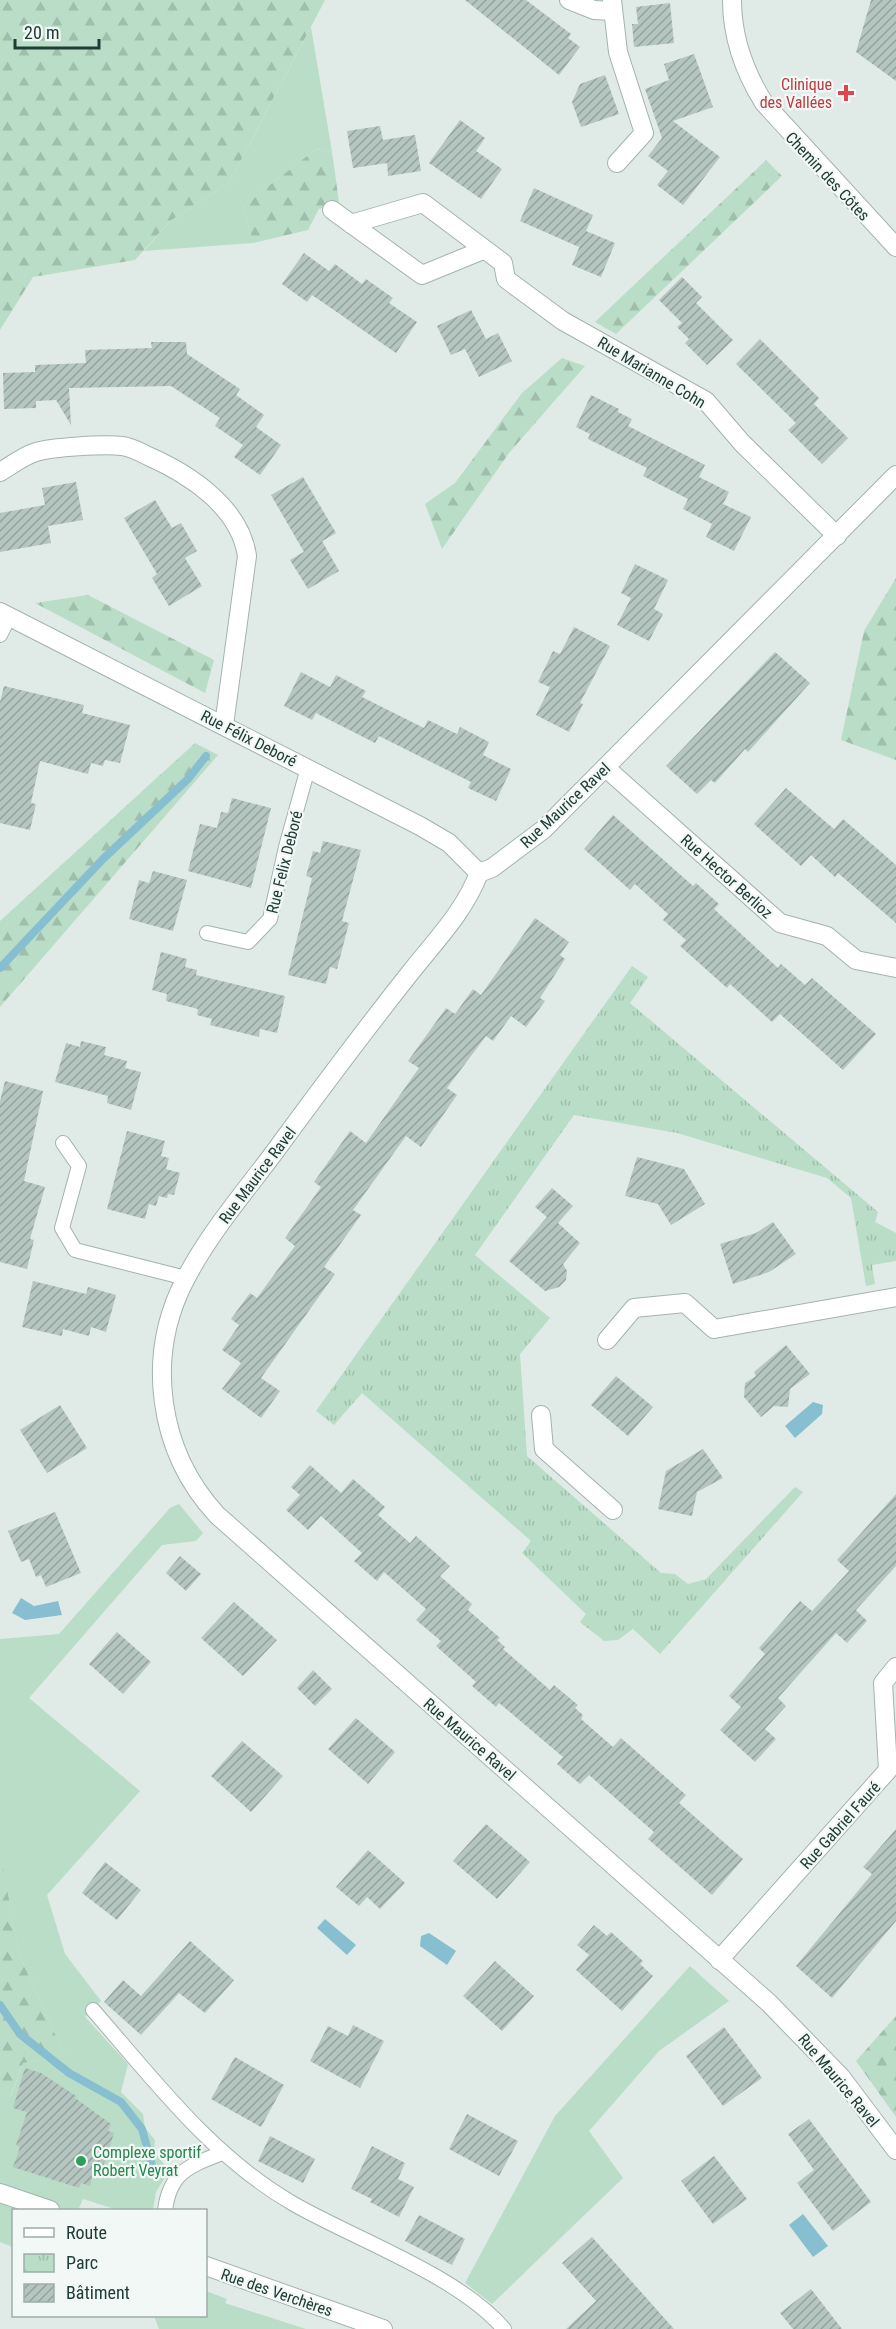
<svg xmlns="http://www.w3.org/2000/svg" width="896" height="2329" font-family="'Roboto Condensed',sans-serif">
<style>
.grass{fill:#b9ddc6}
.forest{fill:url(#forest-firs)}
.park{fill:url(#park-tufts)}
.water{fill:#87bfd1}
.lines{fill:none;stroke-linecap:round;stroke-linejoin:round}
.stream{stroke:#87bfd1;stroke-width:8}
.building{fill:url(#building-hatch)}
.service-casing{stroke:#a3b3af;stroke-width:16}
.minor-casing{stroke:#a3b3af;stroke-width:20}
.service{stroke:#fff;stroke-width:14}
.minor{stroke:#fff;stroke-width:18}
.health-dot{fill:#e0444e;stroke:#f1f8f5;stroke-width:2}
.leisure-dot{fill:#2e9e5b;stroke:#f1f8f5;stroke-width:2}
.labels{text-anchor:middle;stroke-width:4.5;stroke-linejoin:round;paint-order:stroke}
.health-label{font-size:16px;fill:#be3a42;stroke:#f1f8f5;text-anchor:end}
.street-label{font-size:16px;fill:#213c37;stroke:#f1f8f5}
.leisure-label{font-size:16px;fill:#27864d;stroke:#f1f8f5;text-anchor:start}
</style>
<defs>
<pattern id="forest-firs" width="22" height="20" patternUnits="userSpaceOnUse" patternTransform="scale(1.5)"><rect width="22" height="20" fill="#b9ddc6"/><path d="M5 1l3.5 6h-7zM16 11l3.5 6h-7z" fill="#9fbfab"/></pattern>
<pattern id="park-tufts" width="24" height="20" patternUnits="userSpaceOnUse" patternTransform="scale(1.5)"><rect width="24" height="20" fill="#b9ddc6"/><path d="M3 7l-1-3M5 7V3M7 7l1-3M15 17l-1-3M17 17v-4M19 17l1-3" fill="none" stroke="#9fbfab"/></pattern>
<pattern id="building-hatch" width="6" height="6" patternUnits="userSpaceOnUse" patternTransform="scale(1.5)"><rect width="6" height="6" fill="#b5c6c1"/><path d="M-1 1l2-2M0 6l6-6M5 7l2-2" fill="none" stroke="#93a29e"/></pattern>
</defs>
<rect width="100%" height="100%" fill="#e0ebe7"/>
<!-- grass -->
<g class="grass">
<path d="M311,27L332,152L316,149L243,206L253,243L144,251L170,221L229,183Z"/>
<path d="M179,1504L203,1533L196,1541L162,1545L29,1698L140,1791L47,1895L65,1954L101,2001L85,2017L128,2064L121,2092L143,2114L145,2128L155,2140L154,2151L169,2171L156,2192L153,2210H118L83,2199L78,2210H14L13,2247L0,2242V2093L11,2096L23,2063L65,2056L19,1954L0,1855V1639L59,1634L170,1508Z"/>
<path d="M690,1966L729,2001L659,2051L589,2131L623,2178L492,2304L465,2283L555,2116Z"/>
<path d="M206,2291L227,2299L225,2303L306,2329H159L154,2316H206Z"/>
</g>
<!-- forest -->
<g class="forest">
<path d="M0,0H325L229,183L170,221L135,260L33,277L0,330Z"/>
<path d="M316,149L332,152L339,202L319,209L308,230L253,243L243,206Z"/>
<path d="M766,160L782,176L616,334L595,322Z"/>
<path d="M562,358L585,366L509,453L442,549L425,504L455,483L522,393Z"/>
<path d="M896,578V760L841,740L864,631Z"/>
<path d="M88,595L214,660L205,693L35,603Z"/>
<path d="M195,743L218,755L0,1007V921Z"/>
<path d="M0,1851L19,1954L65,2056L23,2063L10,2097L0,2093Z"/>
<path d="M896,2016V2117L856,2061Z"/>
</g>
<!-- park -->
<path class="park" d="M632,966L648,977L630,1003L878,1212L875,1222L896,1233V1261L872,1265L875,1284L866,1286L851,1198L827,1178L677,1133L574,1115L475,1255L550,1318L520,1354L527,1456L661,1573L675,1574L688,1584L706,1579L795,1487L803,1492L660,1654L633,1629L618,1640L604,1641L580,1622L586,1614L522,1553L531,1541L362,1393L334,1425L316,1411Z"/>
<!-- water -->
<g class="water">
<path d="M813,1402L823,1405L822,1414L795,1438L785,1426Z"/>
<path d="M21,1598L34,1606L58,1601L62,1615L25,1620L12,1613Z"/>
<path d="M325,1919L356,1945L347,1955L317,1928Z"/>
<path d="M429,1933L456,1951L447,1965L420,1946L421,1936Z"/>
<path d="M803,2214L828,2246L813,2257L789,2225Z"/>
</g>
<g class="lines">
<!-- stream -->
<g class="stream">
<path d="M0,968L103,859L188,779L206,756"/>
<path d="M0,2005L20,2034L69,2073L121,2102L142,2129L154,2173"/>
</g>
</g>
<!-- building -->
<g class="building">
<path d="M465,0H526L571,34L568,38L580,47L559,75Z"/>
<path d="M871,0H896V81L856,52Z"/>
<path d="M670,3L674,43L634,47L632,24H638L636,7Z"/>
<path d="M694,54L713,107L673,121L720,157L683,205L657,185L668,171L648,156L662,138L645,89L669,80L664,64Z"/>
<path d="M605,75L619,114L581,127L572,102L580,84Z"/>
<path d="M460,120L485,138L476,151L502,169L481,199L429,163Z"/>
<path d="M380,126L383,140L415,135L421,171L388,176L387,163L353,168L347,131Z"/>
<path d="M534,188L593,215L586,231L615,243L601,277L572,265L581,243L579,247L520,221Z"/>
<path d="M304,253L329,271L335,264L362,284L366,279L393,298L389,303L417,322L396,353L312,295L307,302L282,284Z"/>
<path d="M682,277L702,297L696,303L733,340L707,365L685,343L689,339L677,327L682,323L659,300Z"/>
<path d="M471,310L486,339L498,333L512,361L479,377L465,349L451,355L437,326Z"/>
<path d="M760,339L819,398L814,404L848,438L822,464L788,430L796,423L736,364Z"/>
<path d="M151,342H186L187,354L240,389L236,395L264,415L256,427L281,445L260,475L234,457L243,445L215,426L220,418L171,386L69,388L71,425L56,400L36,401V408L4,409L3,373L35,372V365L86,363L85,350L152,348Z"/>
<path d="M591,395L619,409L618,412L632,419L628,426L705,465L699,477L729,492L723,504L751,517L734,551L706,537L712,524L683,509L688,499L643,476L647,468L588,439L590,434L576,427Z"/>
<path d="M303,477L336,533L304,552L271,495Z"/>
<path d="M76,482L83,520L48,526L51,543L0,552V513L45,505L42,488Z"/>
<path d="M155,500L172,528L181,523L197,551L185,558L202,586L169,606L152,578L157,574L124,518Z"/>
<path d="M322,541L339,571L308,589L290,560Z"/>
<path d="M635,564L668,580L654,609L663,614L649,641L617,625L631,598L621,593Z"/>
<path d="M574,627L610,646L580,703L583,704L569,732L536,715L550,687L538,682L553,651L560,654Z"/>
<path d="M775,652L810,683L748,752L745,749L715,783L711,780L697,794L666,766Z"/>
<path d="M301,672L330,687L336,675L366,691L362,697L424,728L428,720L457,734L460,727L489,742L483,755L511,769L496,801L468,788L471,782L379,736L375,743L316,713L312,720L284,706Z"/>
<path d="M4,686L84,705L82,713L130,725L120,763L105,760L103,766L91,763L88,774L40,761L31,803L36,804L30,830L0,823V702Z"/>
<path d="M786,788L834,829L843,819L896,865V923L838,873L835,877L811,855L801,866L754,824Z"/>
<path d="M232,798L271,808L251,888L188,871L200,824L217,828L221,812L228,813Z"/>
<path d="M613,815L693,886L696,883L719,904L714,909L778,968L781,964L805,985L812,978L876,1034L843,1070L780,1014L772,1022L730,984L727,988L680,946L686,940L663,920L668,914L635,884L630,890L584,849Z"/>
<path d="M323,841L361,850L342,921L349,923L337,969L330,967L326,984L288,975L312,878L306,876L313,851L320,853Z"/>
<path d="M153,871L187,880L173,931L129,919L139,880L149,883Z"/>
<path d="M535,918L569,942L560,955L565,959L540,998L545,1001L526,1027L511,1016L493,1041L486,1036L447,1088L457,1095L421,1147L406,1136L353,1210L361,1215L324,1267L335,1274L261,1378L280,1391L261,1418L222,1389L241,1363L222,1350L239,1325L231,1319L250,1293L257,1298L295,1246L285,1238L321,1187L314,1182L350,1131L366,1143L419,1068L408,1061L446,1008L455,1014L473,989L481,995Z"/>
<path d="M161,952L187,959L185,967L197,970L196,975L285,996L277,1033L260,1029L259,1037L210,1025L212,1019L197,1015L198,1009L166,1001L167,994L152,990Z"/>
<path d="M81,1041L106,1047L104,1055L127,1061L125,1068L141,1072L131,1110L107,1103L108,1096L55,1082L66,1043L80,1047Z"/>
<path d="M5,1081L43,1091L24,1181L45,1187L30,1239L34,1240L27,1269L0,1262V1101Z"/>
<path d="M127,1131L165,1141L161,1156L169,1158L166,1169L180,1173L174,1195L168,1194L167,1198L159,1196L156,1206L149,1204L145,1219L107,1209Z"/>
<path d="M637,1157L684,1169L705,1204L671,1225L658,1204L625,1196Z"/>
<path d="M552,1188L573,1206L558,1223L580,1243L563,1264L567,1271L566,1280L559,1287L545,1291L509,1261L547,1217L535,1207Z"/>
<path d="M773,1222L796,1254L769,1272L733,1284L720,1244L756,1233Z"/>
<path d="M33,1281L86,1294L88,1287L116,1295L106,1332L91,1327L89,1336L63,1329L62,1336L22,1327Z"/>
<path d="M786,1345L810,1374L790,1389L788,1407L774,1406L761,1417L744,1397L745,1383L756,1376L754,1372Z"/>
<path d="M616,1376L653,1407L628,1436L591,1405Z"/>
<path d="M60,1405L87,1448L47,1473L20,1430Z"/>
<path d="M703,1449L723,1478L697,1492L692,1516L658,1509L666,1471Z"/>
<path d="M310,1465L341,1493L353,1479L385,1507L378,1515L410,1543L416,1536L450,1566L440,1576L472,1604L468,1610L500,1638L497,1640L505,1647L503,1649L550,1690L554,1685L578,1705L575,1708L583,1715L581,1719L613,1747L621,1738L686,1795L679,1803L743,1859L712,1895L648,1839L654,1832L589,1775L580,1784L557,1764L563,1757L499,1703L496,1707L472,1686L476,1682L436,1646L441,1641L416,1620L426,1609L384,1572L377,1581L354,1561L362,1553L321,1516L308,1530L286,1510L300,1495L291,1487Z"/>
<path d="M896,1494V1566L856,1610L867,1621L847,1643L836,1633L778,1698L786,1706L765,1729L776,1739L755,1762L720,1730L741,1707L729,1696L765,1654L759,1648L800,1601L812,1611L849,1571L837,1560Z"/>
<path d="M55,1512L81,1573L46,1587L41,1575L36,1577L29,1559L21,1562L8,1531Z"/>
<path d="M180,1556L201,1574L186,1591L166,1573Z"/>
<path d="M234,1602L277,1640L243,1676L201,1638Z"/>
<path d="M117,1632L151,1662L123,1694L89,1664Z"/>
<path d="M313,1670L332,1689L315,1706L297,1688Z"/>
<path d="M356,1718L395,1752L368,1784L328,1749Z"/>
<path d="M242,1741L283,1776L251,1812L211,1776Z"/>
<path d="M486,1824L530,1862L497,1899L453,1861Z"/>
<path d="M896,1829V1921L832,1998L796,1966L872,1874L863,1867Z"/>
<path d="M368,1850L405,1883L380,1909L367,1897L359,1906L336,1887Z"/>
<path d="M105,1862L141,1890L117,1920L82,1893Z"/>
<path d="M594,1925L607,1936L611,1932L643,1961L640,1964L653,1976L622,2011L576,1970L589,1955L577,1945Z"/>
<path d="M190,1941L234,1980L205,2013L179,1993L141,2035L104,2002L123,1980L141,1996Z"/>
<path d="M495,1961L534,1996L502,2031L463,1996Z"/>
<path d="M353,2025L384,2041L360,2088L310,2061L328,2026L348,2036Z"/>
<path d="M724,2027L762,2078L723,2106L686,2056Z"/>
<path d="M235,2057L284,2085L261,2127L211,2099Z"/>
<path d="M25,2068L41,2073L76,2096L75,2098L111,2124L108,2131L114,2133L100,2176L93,2174L90,2186L81,2183L79,2188L13,2167L20,2147L16,2145L27,2112L13,2108Z"/>
<path d="M467,2114L518,2141L499,2176L449,2149Z"/>
<path d="M809,2119L871,2202L833,2231L797,2183L814,2170L788,2134Z"/>
<path d="M270,2136L315,2159L303,2183L258,2161Z"/>
<path d="M372,2146L405,2163L398,2179L414,2187L399,2217L370,2202L372,2199L351,2189Z"/>
<path d="M714,2156L747,2199L713,2224L681,2181Z"/>
<path d="M419,2215L465,2239L452,2265L405,2241Z"/>
<path d="M592,2237L674,2329H566L596,2301L562,2263Z"/>
<path d="M811,2289L842,2329H793L780,2313Z"/>
</g>
<g class="lines">
<defs>
<g id="service">
<path d="M0,635L9,617"/>
<path d="M207,933L248,942L270,919L286,847L308,768"/>
<path d="M63,1143L79,1166L62,1228L75,1250L186,1278"/>
<path d="M93,2010C154,2080 211,2156 292,2203C354,2239 458,2275 504,2329"/>
<path d="M165,2210C170,2172 189,2166 222,2153"/>
</g>
<g id="minor">
<path d="M569,0L594,10L613,11"/>
<path d="M612,0L618,52L644,133L617,163"/>
<path d="M732,0C732,38 744,71 764,103L896,247"/>
<path d="M332,210L422,275L483,250"/>
<path d="M351,224L423,203L503,263L506,279L563,321L706,401L742,443L837,536"/>
<path d="M0,472C12,465 23,456 36,452C52,447 105,444 122,446C131,447 140,452 148,456C189,474 240,507 247,556L224,725"/>
<path d="M896,475L544,829L492,868L479,873C464,912 436,940 410,973C364,1031 320,1090 276,1150C245,1192 209,1233 185,1280C145,1357 158,1451 217,1515L769,2003L841,2077L896,2150"/>
<path d="M0,612L420,826L449,843L479,873"/>
<path d="M606,768L780,923L827,936L856,960L896,968"/>
<path d="M607,1340L634,1308L685,1303L714,1329L896,1297"/>
<path d="M541,1415L544,1449L613,1510"/>
<path d="M719,1960L888,1770L883,1683L896,1667"/>
<path d="M0,2193L50,2210"/>
<path d="M206,2266L383,2329"/>
</g>
</defs>
<!-- service casing -->
<use href="#service" class="service-casing"/>
<!-- minor casing -->
<use href="#minor" class="minor-casing"/>
<!-- service -->
<use href="#service" class="service"/>
<!-- minor -->
<use href="#minor" class="minor"/>
</g>
<!-- markers -->
<path class="health-dot" d="M843 84h6v6h6v6h-6v6h-6v-6h-6v-6h6z"/>
<circle class="leisure-dot" cx="81" cy="2161" r="6"/>
<g class="labels">
<!-- health labels -->
<g class="health-label">
<text x="832" y="90">Clinique<tspan x="832" dy="18">des Vallées</tspan></text>
</g>
<!-- street labels -->
<g class="street-label">
<text transform="translate(828 176) rotate(47)" y="6">Chemin des Côtes</text>
<text transform="translate(652 372) rotate(31)" y="6">Rue Marianne Cohn</text>
<text transform="translate(249 738) rotate(27)" y="6">Rue Félix Deboré</text>
<text transform="translate(565 805) rotate(-43)" y="6">Rue Maurice Ravel</text>
<text transform="translate(284 862) rotate(-76)" y="6">Rue Felix Deboré</text>
<text transform="translate(727 876) rotate(42)" y="6">Rue Hector Berlioz</text>
<text transform="translate(257 1175) rotate(-53)" y="6">Rue Maurice Ravel</text>
<text transform="translate(470 1739) rotate(41)" y="6">Rue Maurice Ravel</text>
<text transform="translate(840 1825) rotate(-48)" y="6">Rue Gabriel Fauré</text>
<text transform="translate(839 2080) rotate(50)" y="6">Rue Maurice Ravel</text>
<text transform="translate(277 2292) rotate(19)" y="6">Rue des Verchères</text>
</g>
<!-- leisure labels -->
<g class="leisure-label">
<text x="93" y="2158">Complexe sportif<tspan x="93" dy="18">Robert Veyrat</tspan></text>
</g>
</g>
<!-- legend -->
<rect x="12" y="2209" width="195" height="108" fill="#f1f8f5" stroke="#9eada9" stroke-width="1.5"/>
<rect x="24" y="2228" width="30" height="9" fill="#ffffff" stroke="#9eada9" stroke-width="1.5"/>
<text x="66" y="2239" font-size="18" fill="#213c37">Route</text>
<rect x="24" y="2254" width="30" height="18" fill="url(#park-tufts)" stroke="#9eada9" stroke-width="1.5"/>
<text x="66" y="2269" font-size="18" fill="#213c37">Parc</text>
<rect x="24" y="2284" width="30" height="18" fill="url(#building-hatch)" stroke="#9eada9" stroke-width="1.5"/>
<text x="66" y="2299" font-size="18" fill="#213c37">Bâtiment</text>
<!-- scale -->
<path d="M15 39v9h84v-9" fill="none" stroke="#213c37" stroke-width="3"/>
<text x="24" y="39" font-size="18" fill="#213c37" stroke="#f1f8f5" stroke-width="4.5" paint-order="stroke">20 m</text>
</svg>
